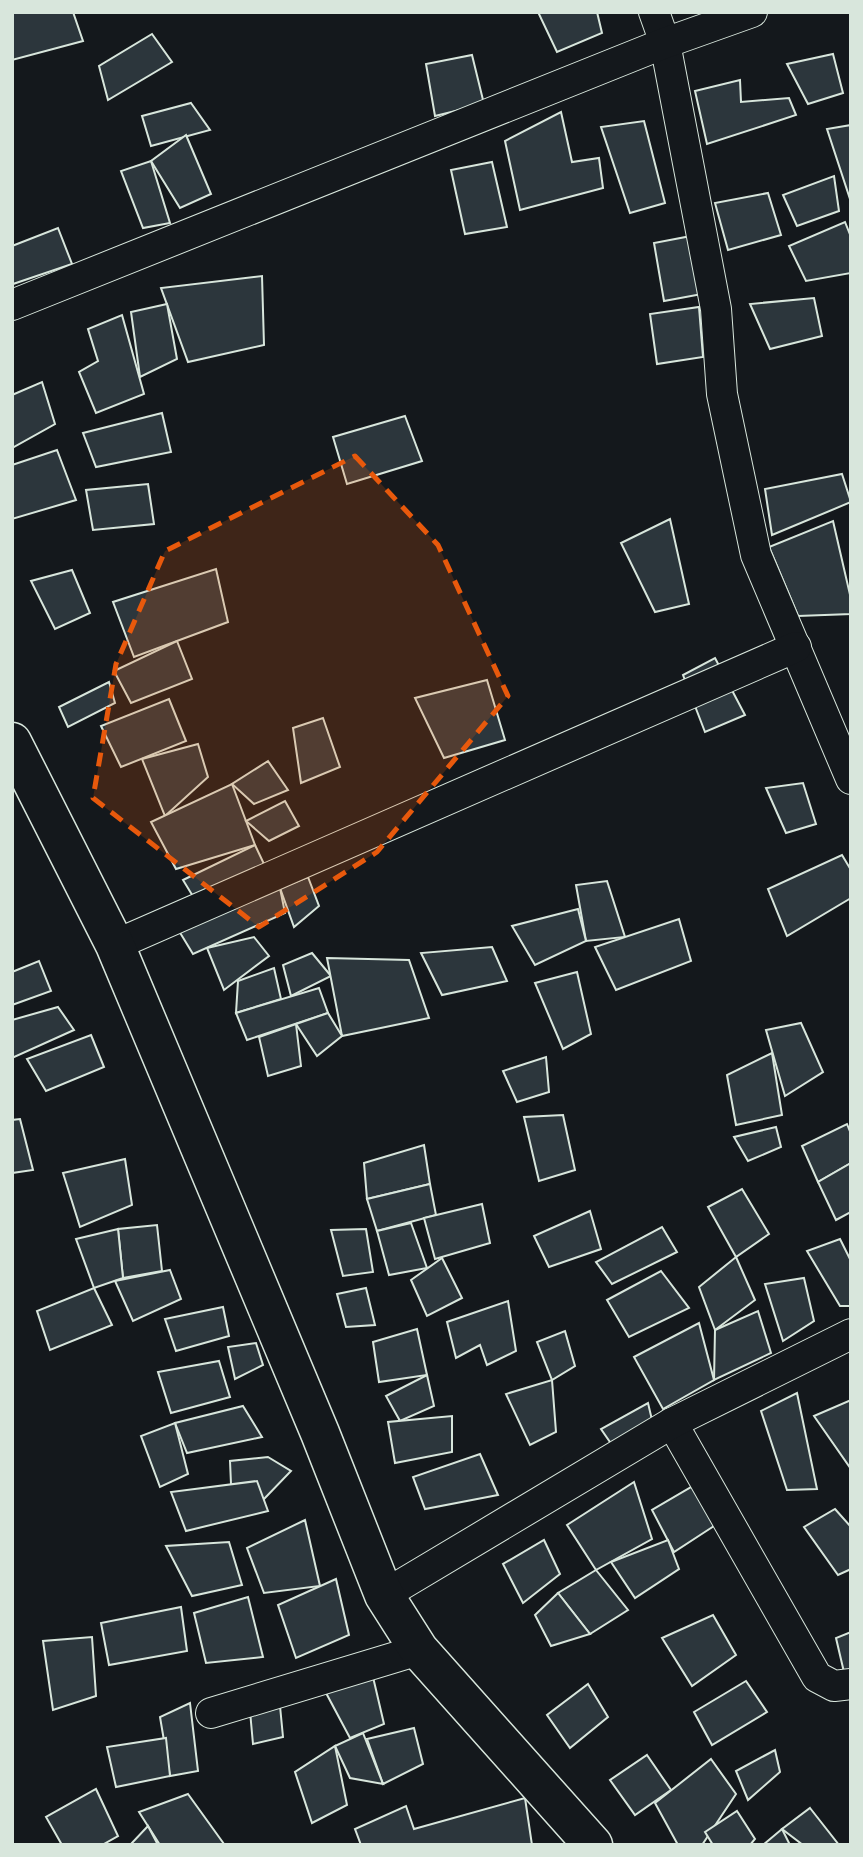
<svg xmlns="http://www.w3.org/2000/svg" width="863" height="1857" font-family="'Titillium Web',sans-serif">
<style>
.building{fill:#2c363c;stroke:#d8e6dc;stroke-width:2}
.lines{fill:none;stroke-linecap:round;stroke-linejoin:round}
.street-casing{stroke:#d8e6dc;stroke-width:32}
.secondary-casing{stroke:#d8e6dc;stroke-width:41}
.street{stroke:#14181c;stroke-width:30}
.secondary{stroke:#14181c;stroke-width:38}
.marked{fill:#e8590c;fill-opacity:0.2;stroke:#e8590c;stroke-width:5;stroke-dasharray:14 9;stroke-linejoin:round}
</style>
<rect width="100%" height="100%" fill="#14181c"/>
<!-- building -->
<g class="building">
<path d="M12,12H73L83,41L12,60Z"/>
<path d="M538,12H597L602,33L557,52Z"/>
<path d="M152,34L172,62L108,100L99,66Z"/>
<path d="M833,54L843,93L808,104L787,64Z"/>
<path d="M472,55L484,104L435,116L426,64Z"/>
<path d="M740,80L741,102L789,98L796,115L707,144L695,91Z"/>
<path d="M191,103L210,130L151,146L142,116Z"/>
<path d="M561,112L572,162L599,158L603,188L520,210L505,141Z"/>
<path d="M644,121L665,203L630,213L601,127Z"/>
<path d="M851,125V199H850L827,129Z"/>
<path d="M186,135L211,194L180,208L151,161Z"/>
<path d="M151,161L170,223L143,228L121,171Z"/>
<path d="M492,162L507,227L465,234L451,170Z"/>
<path d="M834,176L839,211L797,226L783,195Z"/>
<path d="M768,193L781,235L728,250L715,203Z"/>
<path d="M845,222L851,237V273L806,281L789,246Z"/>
<path d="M58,228L72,264L13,284L12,246Z"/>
<path d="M691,236L702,294L664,301L654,243Z"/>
<path d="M262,276L264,345L188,362L161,288Z"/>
<path d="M814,298L822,336L770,349L750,304Z"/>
<path d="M167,304L177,359L140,377L131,312Z"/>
<path d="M699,307L703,357L657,364L650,314Z"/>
<path d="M122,315L144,394L96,413L79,372L98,361L88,329Z"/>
<path d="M42,382L55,424L12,448V395Z"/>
<path d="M162,413L171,452L96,467L83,433Z"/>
<path d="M405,416L422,461L347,484L333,437Z"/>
<path d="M57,450L76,500L12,519V465Z"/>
<path d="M842,474L851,502L772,535L765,489Z"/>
<path d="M148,484L154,524L93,530L86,490Z"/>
<path d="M670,519L689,604L655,612L621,543Z"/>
<path d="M833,521L851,599V614L798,616L769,547Z"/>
<path d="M216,569L228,622L134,657L113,602Z"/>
<path d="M72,570L90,613L55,629L31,581Z"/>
<path d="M177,641L192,679L131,703L114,671Z"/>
<path d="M715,658L745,715L705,732L683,675Z"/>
<path d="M487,680L505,740L444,758L415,698Z"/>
<path d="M109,682L115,703L68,727L59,707Z"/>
<path d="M169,699L186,741L121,767L101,726Z"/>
<path d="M323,718L340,767L301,783L293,728Z"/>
<path d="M198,744L208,777L165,816L142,759Z"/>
<path d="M268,761L288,790L254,804L232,784Z"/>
<path d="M803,783L816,824L786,833L766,788Z"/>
<path d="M232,784L255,845L176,869L151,822Z"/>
<path d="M285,801L299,826L269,841L246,821Z"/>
<path d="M255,845L264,864L194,898L183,880Z"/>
<path d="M842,855L851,870V898L787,936L768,889Z"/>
<path d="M308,877L319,906L294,927L280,888Z"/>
<path d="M607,881L625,937L586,941L576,885Z"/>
<path d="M280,888L285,913L193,954L179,931Z"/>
<path d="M578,909L586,941L535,965L512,926Z"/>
<path d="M679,919L691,961L616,990L595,947Z"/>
<path d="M254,937L269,956L224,990L207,948Z"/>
<path d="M492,947L507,981L442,995L421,953Z"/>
<path d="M312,953L331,976L291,996L283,965Z"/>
<path d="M327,958L409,960L429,1018L342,1036Z"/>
<path d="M39,961L51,991L12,1005V972Z"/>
<path d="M274,968L281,999L236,1013L238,981Z"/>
<path d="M577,972L591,1034L563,1049L535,983Z"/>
<path d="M319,988L328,1013L247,1040L236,1013Z"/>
<path d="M58,1007L74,1030L12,1058V1020Z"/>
<path d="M328,1013L342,1036L317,1056L296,1024Z"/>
<path d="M801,1023L823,1072L785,1096L766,1030Z"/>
<path d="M296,1024L301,1066L268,1076L259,1037Z"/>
<path d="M91,1035L104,1067L46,1091L27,1059Z"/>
<path d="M772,1053L782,1115L736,1125L727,1075Z"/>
<path d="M546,1057L549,1092L517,1102L503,1071Z"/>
<path d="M563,1115L575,1170L539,1181L524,1117Z"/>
<path d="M20,1119L33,1170L12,1173V1120Z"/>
<path d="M847,1124L851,1134V1163L818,1182L802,1146Z"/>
<path d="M776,1127L781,1147L748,1161L734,1137Z"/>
<path d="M424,1145L430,1184L367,1199L364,1163Z"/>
<path d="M125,1159L132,1205L80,1227L63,1173Z"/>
<path d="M851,1163V1212L836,1220L818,1182Z"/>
<path d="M430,1184L436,1215L377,1231L367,1199Z"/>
<path d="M742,1189L769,1234L736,1257L708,1207Z"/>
<path d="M482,1204L490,1243L435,1259L424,1218Z"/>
<path d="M590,1211L601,1249L549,1267L534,1236Z"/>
<path d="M411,1223L427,1268L389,1275L377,1231Z"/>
<path d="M157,1225L162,1271L123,1278L118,1229Z"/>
<path d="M662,1227L677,1252L612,1284L596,1262Z"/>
<path d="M118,1229L123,1278L94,1288L76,1239Z"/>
<path d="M366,1229L373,1272L343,1276L331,1230Z"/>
<path d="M840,1239L851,1261V1306H840L807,1251Z"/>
<path d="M736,1257L755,1300L715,1330L699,1287Z"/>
<path d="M442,1258L462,1298L427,1316L411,1280Z"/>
<path d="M170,1270L181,1299L133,1321L115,1281Z"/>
<path d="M661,1271L689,1308L629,1337L607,1300Z"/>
<path d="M804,1278L814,1321L783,1341L765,1284Z"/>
<path d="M94,1288L112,1325L50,1350L37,1311Z"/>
<path d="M366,1288L375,1325L346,1327L337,1294Z"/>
<path d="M508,1301L516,1351L487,1365L480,1345L456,1358L447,1322Z"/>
<path d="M223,1307L229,1336L176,1351L165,1319Z"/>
<path d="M758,1311L771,1353L714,1380L715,1330Z"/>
<path d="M699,1323L714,1380L663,1409L634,1357Z"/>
<path d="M417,1329L427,1375L379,1382L373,1342Z"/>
<path d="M565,1331L575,1366L552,1380L537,1342Z"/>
<path d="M256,1343L263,1365L235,1379L228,1347Z"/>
<path d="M219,1361L230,1397L171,1413L158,1372Z"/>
<path d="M427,1375L434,1406L400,1421L386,1396Z"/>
<path d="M552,1380L556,1432L530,1445L506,1394Z"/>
<path d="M797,1393L817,1489L787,1490L761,1411Z"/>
<path d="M851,1400V1469L814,1416Z"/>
<path d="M648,1403L652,1420L612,1445L601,1429Z"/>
<path d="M243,1406L262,1437L187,1453L175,1423Z"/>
<path d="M452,1416V1452L395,1463L388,1422Z"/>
<path d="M175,1423L188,1474L160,1487L141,1436Z"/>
<path d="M480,1454L498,1495L425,1509L413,1477Z"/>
<path d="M268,1457L291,1471L264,1499L231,1484L230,1461Z"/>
<path d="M257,1481L268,1511L186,1531L171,1492Z"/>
<path d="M634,1482L652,1539L596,1570L567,1525Z"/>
<path d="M693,1486L714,1526L674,1552L652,1510Z"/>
<path d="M835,1509L851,1527V1569L838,1575L804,1527Z"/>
<path d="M305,1520L320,1586L264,1593L247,1548Z"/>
<path d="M544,1540L560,1574L523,1603L503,1564Z"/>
<path d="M668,1540L679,1569L635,1598L611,1562Z"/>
<path d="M229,1542L242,1585L192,1596L166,1546Z"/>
<path d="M596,1570L628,1610L590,1634L558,1593Z"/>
<path d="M336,1579L349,1635L296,1658L278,1605Z"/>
<path d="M558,1593L590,1634L551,1646L535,1615Z"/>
<path d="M248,1597L263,1657L206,1663L194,1613Z"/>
<path d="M181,1607L187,1651L109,1665L101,1623Z"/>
<path d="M713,1615L736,1655L692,1686L662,1638Z"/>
<path d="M851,1632V1683L847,1685L836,1638Z"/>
<path d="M92,1637L96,1696L53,1710L43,1641Z"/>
<path d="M373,1677L384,1724L350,1738L325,1691Z"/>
<path d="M746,1681L767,1712L712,1745L694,1712Z"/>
<path d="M588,1684L608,1717L570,1748L547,1715Z"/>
<path d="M190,1703L198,1771L170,1776L160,1717Z"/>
<path d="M280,1706L283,1737L253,1744L250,1711Z"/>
<path d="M414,1728L423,1764L383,1784L367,1739Z"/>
<path d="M363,1733L383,1784L350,1778L335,1746Z"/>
<path d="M166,1738L170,1776L116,1787L107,1747Z"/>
<path d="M335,1746L347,1805L312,1823L295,1772Z"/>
<path d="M775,1750L780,1772L748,1800L736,1771Z"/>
<path d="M647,1755L671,1790L635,1815L610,1780Z"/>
<path d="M711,1759L736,1794L702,1845H678L655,1803Z"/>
<path d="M96,1789L118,1836L102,1845H62L46,1817Z"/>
<path d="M188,1794L224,1844L160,1845L139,1812Z"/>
<path d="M525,1798L532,1845H361L355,1829L406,1806L414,1829Z"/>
<path d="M810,1808L839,1845H803L782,1829Z"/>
<path d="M737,1811L755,1839L750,1845H713L705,1832Z"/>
<path d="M148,1826L158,1845H130Z"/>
<path d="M782,1829L790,1845H763Z"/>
</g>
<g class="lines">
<defs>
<g id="street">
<path d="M654,12L665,43L716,309L722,394L756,555L851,779"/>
<path d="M12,305L665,43L752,12"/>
<path d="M115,945L796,647"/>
<path d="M672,1423L817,1677L834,1686L851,1684"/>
<path d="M384,1595L672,1423L851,1334"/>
<path d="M211,1713L419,1650"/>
</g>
<path id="secondary" d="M12,742L115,945L320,1433L384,1595L419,1650L593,1845"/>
</defs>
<!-- street casing -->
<use href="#street" class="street-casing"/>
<!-- secondary casing -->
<use href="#secondary" class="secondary-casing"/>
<!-- street -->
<use href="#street" class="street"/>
<!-- secondary -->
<use href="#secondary" class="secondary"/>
</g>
<!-- marked area -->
<path class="marked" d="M355,456L438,545L508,696L377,852L259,927L93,798L116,664L165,551Z"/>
<!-- border -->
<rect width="863" height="1857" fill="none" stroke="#d8e6dc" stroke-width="28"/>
</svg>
